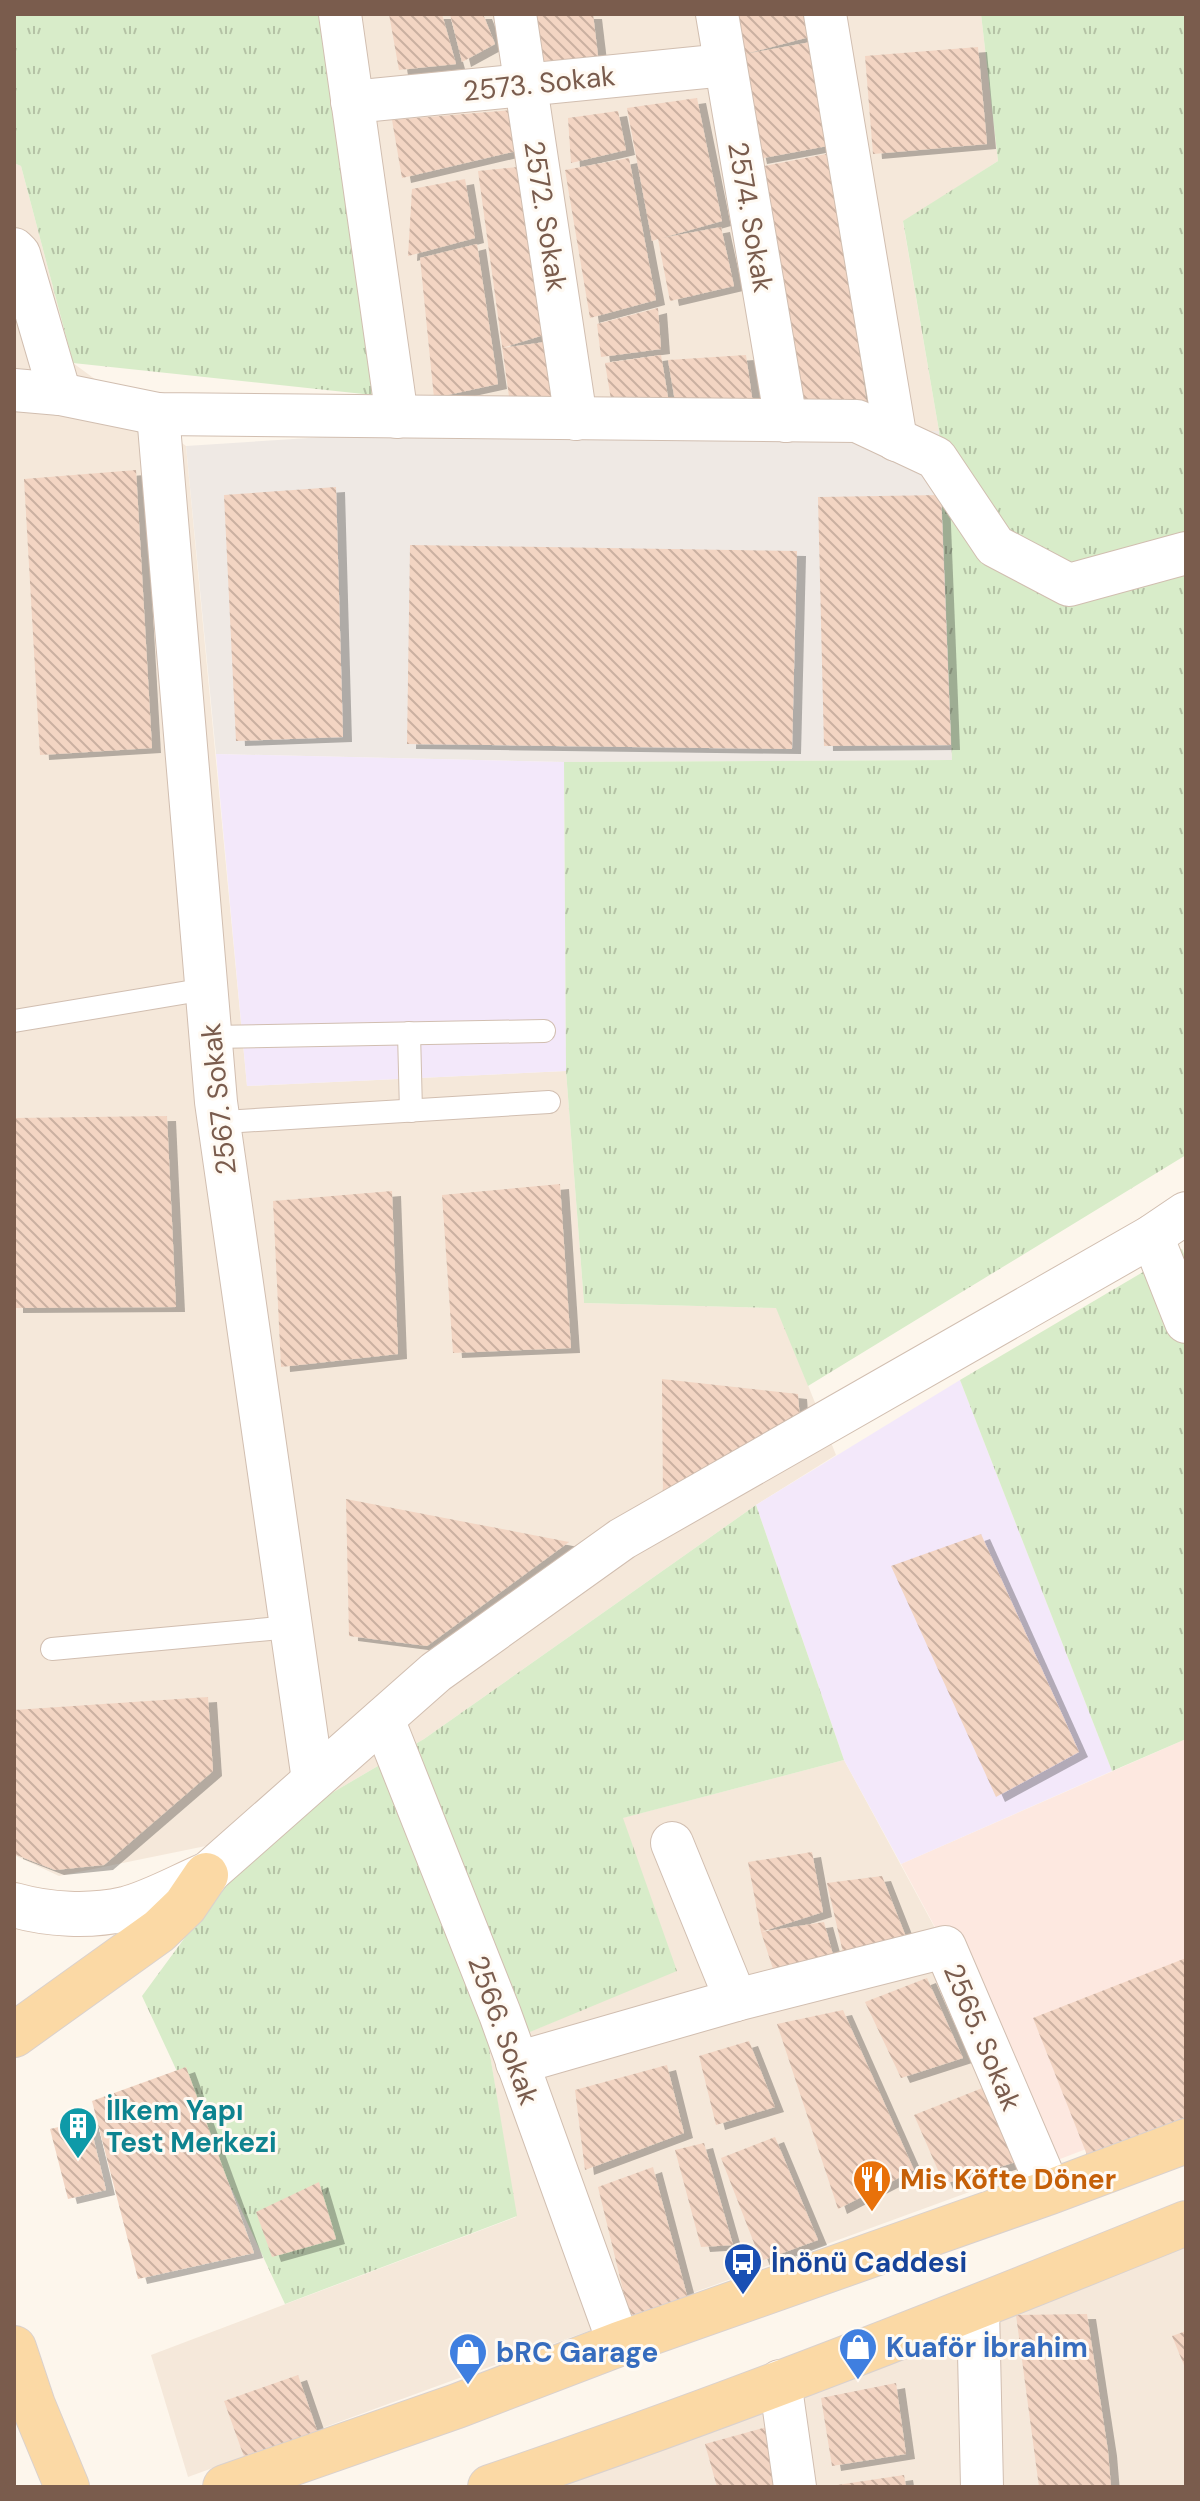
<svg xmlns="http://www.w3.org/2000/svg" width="1200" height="2501" font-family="'DM Sans',sans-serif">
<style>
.residential{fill:#f5e8da}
.commercial{fill:#fde8e0}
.industrial{fill:#efe9e4}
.education{fill:#f3e8fa}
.grass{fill:url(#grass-tufts)}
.building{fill:url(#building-back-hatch);filter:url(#shadow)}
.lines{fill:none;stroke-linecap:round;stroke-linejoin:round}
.lane-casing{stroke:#d1beb0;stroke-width:24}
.street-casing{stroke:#d1beb0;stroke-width:44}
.secondary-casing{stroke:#d6c0b0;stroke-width:46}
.primary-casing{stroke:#dad1cd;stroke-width:46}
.lane{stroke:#fff;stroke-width:22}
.street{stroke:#fff;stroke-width:42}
.secondary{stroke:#fff;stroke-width:44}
.primary{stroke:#fbd9a5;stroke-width:44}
.labels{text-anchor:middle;stroke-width:6;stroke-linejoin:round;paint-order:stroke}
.street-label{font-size:28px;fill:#7a5c4d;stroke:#fffaf3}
.culture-label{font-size:28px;font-weight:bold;fill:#0d838f;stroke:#fffaf3;text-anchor:start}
.food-label{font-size:28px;font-weight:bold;fill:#c56008;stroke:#fffaf3;text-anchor:start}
.transit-label{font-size:28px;font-weight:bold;fill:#164399;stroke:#fffaf3;text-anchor:start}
.shop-label{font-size:28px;font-weight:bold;fill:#366cbe;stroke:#fffaf3;text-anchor:start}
</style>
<defs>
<pattern id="grass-tufts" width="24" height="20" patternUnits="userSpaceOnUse" patternTransform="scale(2)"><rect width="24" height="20" fill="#d8ecc9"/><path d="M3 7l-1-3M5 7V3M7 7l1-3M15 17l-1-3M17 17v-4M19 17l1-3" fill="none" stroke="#b4c2a5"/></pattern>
<pattern id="building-back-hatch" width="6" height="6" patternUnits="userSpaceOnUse" patternTransform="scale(2)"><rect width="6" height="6" fill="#f3d5c3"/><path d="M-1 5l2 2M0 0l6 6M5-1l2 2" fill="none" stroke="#cab0a1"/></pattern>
<filter id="shadow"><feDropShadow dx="9" dy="5" stdDeviation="0" flood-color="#0004"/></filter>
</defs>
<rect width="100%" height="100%" fill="#fdf6ec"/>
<!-- residential -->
<g class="residential">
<path d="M324,14H981L998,161L903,222L939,431L388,433Z"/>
<path d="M14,163L21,166L73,363L186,446L247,1086L566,1071L584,1303L777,1308L836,1455L756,1505L424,1739L260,1835L59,1876L14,1855Z"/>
<path d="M844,1760L1060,2159L188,2477L151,2355L516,2217L489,2049L676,1970L622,1818Z"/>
<path d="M1186,2246V2487H540Z"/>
</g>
<!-- commercial -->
<path class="commercial" d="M1186,1739V2111L1060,2159L901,1864Z"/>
<!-- industrial -->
<path class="industrial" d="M939,431L952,760L564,762L216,754L186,446L388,433Z"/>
<!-- education -->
<g class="education">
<path d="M216,754L564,762L566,1071L247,1086Z"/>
<path d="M960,1380L1112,1771L901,1864L844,1760L756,1505Z"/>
</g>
<!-- grass -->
<g class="grass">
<path d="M14,14H324L382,396L73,363L21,166L14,163Z"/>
<path d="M981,14H1186V1155L808,1386L776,1308L584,1303L566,1071L564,762L952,760L939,431L903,221L998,161Z"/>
<path d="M1182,1249L1186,1259V1739L1112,1771L960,1380Z"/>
<path d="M756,1505L844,1760L623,1818L677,1971L489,2049L517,2216L285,2304L142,1996L260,1835L424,1739Z"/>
</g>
<!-- building -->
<g class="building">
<path d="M389,14H442L456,64L399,70Z"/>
<path d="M450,14H483L495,44L462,62Z"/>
<path d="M531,14H593L599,64L539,71Z"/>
<path d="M728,14H809L813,36L745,54L811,42L833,145L758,159Z"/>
<path d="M978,47L987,144L873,154L865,56Z"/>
<path d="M697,98L722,221L662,238L721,227L734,286L670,301L658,239L652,241L627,108Z"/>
<path d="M514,110L521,150L402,178L392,120Z"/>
<path d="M618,111L626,150L571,163L568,118Z"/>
<path d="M826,154L841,219L867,406L792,413L754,168Z"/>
<path d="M629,158L656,300L590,318L565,170Z"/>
<path d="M518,167L550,333L502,348L545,342L553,406L511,411L478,171Z"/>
<path d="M465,179L475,238L408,256L412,189Z"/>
<path d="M477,244L498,384L434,398L420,258Z"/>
<path d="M658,308L661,349L601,357L597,324Z"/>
<path d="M661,355L670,409L613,412L605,363Z"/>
<path d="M746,355L753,404L677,413L668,360Z"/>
<path d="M136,470L152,748L40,755L24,479Z"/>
<path d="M336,487L343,737L236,741L224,495Z"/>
<path d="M941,495L951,745L824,746L818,497Z"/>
<path d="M410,545L797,551L792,749L407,744Z"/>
<path d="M167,1116L176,1307L14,1308V1118Z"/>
<path d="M560,1184L571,1348L453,1353L442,1195Z"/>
<path d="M392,1191L398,1354L281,1367L273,1201Z"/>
<path d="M662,1379L798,1394L800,1421L663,1504Z"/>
<path d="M346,1499L569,1542L427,1646L349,1636Z"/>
<path d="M981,1534L1079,1752L996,1797L891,1566Z"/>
<path d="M208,1697L213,1771L104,1865L55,1870L14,1854V1710Z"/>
<path d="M812,1852L823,1912L761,1932L824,1922L835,1962L776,1978L761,1932L748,1862Z"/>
<path d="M882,1876L908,1942L844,1957L827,1883Z"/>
<path d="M1186,1958V2117L1087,2155L1033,2018Z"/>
<path d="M927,1978L963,2058L901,2078L865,2002Z"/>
<path d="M843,2010L914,2170L838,2209L777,2024Z"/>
<path d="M749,2041L775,2107L716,2125L699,2056Z"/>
<path d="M667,2065L684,2133L585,2170L575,2090Z"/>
<path d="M186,2067L254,2253L138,2279L92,2101Z"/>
<path d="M990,2085L1016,2162L944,2184L914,2115Z"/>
<path d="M89,2120L106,2190L68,2199L50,2129Z"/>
<path d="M775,2137L818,2240L761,2261L721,2158Z"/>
<path d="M704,2143L733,2245L701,2247L675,2150Z"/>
<path d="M653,2167L689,2303L632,2327L598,2187Z"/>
<path d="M319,2182L336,2239L272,2257L256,2212Z"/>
<path d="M1087,2314L1108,2451L1111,2487H1039L1016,2315Z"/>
<path d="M1186,2331V2370L1172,2336Z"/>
<path d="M298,2375L320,2439L247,2465L224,2401Z"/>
<path d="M896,2383L906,2454L832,2466L821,2398Z"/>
<path d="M767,2427L783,2487H717L705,2444Z"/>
<path d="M904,2475L906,2487H837V2485Z"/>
</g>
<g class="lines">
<defs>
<g id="lane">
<path d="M14,1021L206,989"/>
<path d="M409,1033L411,1111"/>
<path d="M211,1037L544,1031"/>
<path d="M240,1121L549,1102"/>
<path d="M52,1649L291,1627"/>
</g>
<g id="street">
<path d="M340,14L397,417"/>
<path d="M515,14L576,419"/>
<path d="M717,14L786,421"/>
<path d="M825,14L896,440"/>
<path d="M352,102L725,65"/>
<path d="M14,249L19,254L60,394"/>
<path d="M14,390L60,394L158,414L857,421L936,458L995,546L1069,585L1186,553"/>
<path d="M158,414L216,1102L313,1780"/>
<path d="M1152,1236L1186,1322"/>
<path d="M383,1719L500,2014L619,2344"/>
<path d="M672,1843L736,2000"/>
<path d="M206,1875L436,1672L622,1539L1152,1236L1186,1213"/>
<path d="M517,2063L736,2000L945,1947L1050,2192"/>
<path d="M978,2308L982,2487"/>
<path d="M780,2381L795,2487"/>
</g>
<path id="secondary" d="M14,1905C49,1915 90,1917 125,1909C152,1902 180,1886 206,1875"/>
<g id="primary">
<path d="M14,2035L159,1931L185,1906L206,1875"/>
<path d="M14,2348L33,2405L67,2487"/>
<path d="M225,2487L457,2406L619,2344L1050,2192L1186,2141"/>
<path d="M490,2487C725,2408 956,2316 1186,2223"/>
</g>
</defs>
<!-- lane casing -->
<use href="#lane" class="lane-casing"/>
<!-- street casing -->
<use href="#street" class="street-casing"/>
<!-- secondary casing -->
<use href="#secondary" class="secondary-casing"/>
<!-- primary casing -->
<use href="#primary" class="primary-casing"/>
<!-- lane -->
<use href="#lane" class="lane"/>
<!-- street -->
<use href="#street" class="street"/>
<!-- secondary -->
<use href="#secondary" class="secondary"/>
<!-- primary -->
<use href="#primary" class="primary"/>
</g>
<!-- icons -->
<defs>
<symbol id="building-pin" viewBox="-11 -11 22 30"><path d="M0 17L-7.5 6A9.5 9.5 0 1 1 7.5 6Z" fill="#0f9aa8" stroke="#fffaf3"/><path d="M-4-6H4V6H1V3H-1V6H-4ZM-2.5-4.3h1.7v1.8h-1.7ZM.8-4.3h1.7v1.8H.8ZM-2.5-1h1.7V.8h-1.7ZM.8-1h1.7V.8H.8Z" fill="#fff"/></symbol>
<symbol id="restaurant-pin" viewBox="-11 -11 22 30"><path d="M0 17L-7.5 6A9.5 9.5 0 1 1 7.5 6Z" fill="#e8710a" stroke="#fffaf3"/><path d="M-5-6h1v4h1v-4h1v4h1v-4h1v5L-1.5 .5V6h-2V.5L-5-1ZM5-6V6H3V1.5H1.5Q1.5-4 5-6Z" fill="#fff"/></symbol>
<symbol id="bus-pin" viewBox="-11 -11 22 30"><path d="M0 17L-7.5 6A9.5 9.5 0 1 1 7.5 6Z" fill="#1a4fb4" stroke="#fffaf3"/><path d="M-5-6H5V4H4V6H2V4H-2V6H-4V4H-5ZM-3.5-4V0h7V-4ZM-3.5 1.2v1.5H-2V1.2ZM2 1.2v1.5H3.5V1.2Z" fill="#fff"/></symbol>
<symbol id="shop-pin" viewBox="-11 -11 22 30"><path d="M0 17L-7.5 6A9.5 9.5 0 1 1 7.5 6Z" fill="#3f7fe0" stroke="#fffaf3"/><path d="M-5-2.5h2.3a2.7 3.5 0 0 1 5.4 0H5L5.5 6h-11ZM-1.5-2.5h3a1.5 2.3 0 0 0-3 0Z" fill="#fff"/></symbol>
</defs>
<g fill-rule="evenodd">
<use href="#building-pin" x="56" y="2104" width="44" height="60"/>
<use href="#restaurant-pin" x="850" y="2157" width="44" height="60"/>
<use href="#bus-pin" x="721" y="2240" width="44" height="60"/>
<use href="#shop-pin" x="836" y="2325" width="44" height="60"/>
<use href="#shop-pin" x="446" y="2330" width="44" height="60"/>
</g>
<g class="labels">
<!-- street labels -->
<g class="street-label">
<text transform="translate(539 83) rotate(-6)" y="10">2573. Sokak</text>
<text transform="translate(546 216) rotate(81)" y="10">2572. Sokak</text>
<text transform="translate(751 217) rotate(80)" y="10">2574. Sokak</text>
<text transform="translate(218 1099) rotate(-96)" y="10">2567. Sokak</text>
<text transform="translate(504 2030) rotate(70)" y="10">2566. Sokak</text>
<text transform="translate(983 2037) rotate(67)" y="10">2565. Sokak</text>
</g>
<!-- culture labels -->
<g class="culture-label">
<text x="106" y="2120">İlkem Yapı<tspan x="106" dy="32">Test Merkezi</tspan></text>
</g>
<!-- food labels -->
<g class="food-label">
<text x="900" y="2189">Mis Köfte Döner</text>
</g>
<!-- transit labels -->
<g class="transit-label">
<text x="771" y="2272">İnönü Caddesi</text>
</g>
<!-- shop labels -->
<g class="shop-label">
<text x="886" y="2357">Kuaför İbrahim</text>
<text x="496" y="2362">bRC Garage</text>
</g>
</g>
<!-- border -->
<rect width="1200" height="2501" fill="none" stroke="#7a5c4d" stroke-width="32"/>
</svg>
